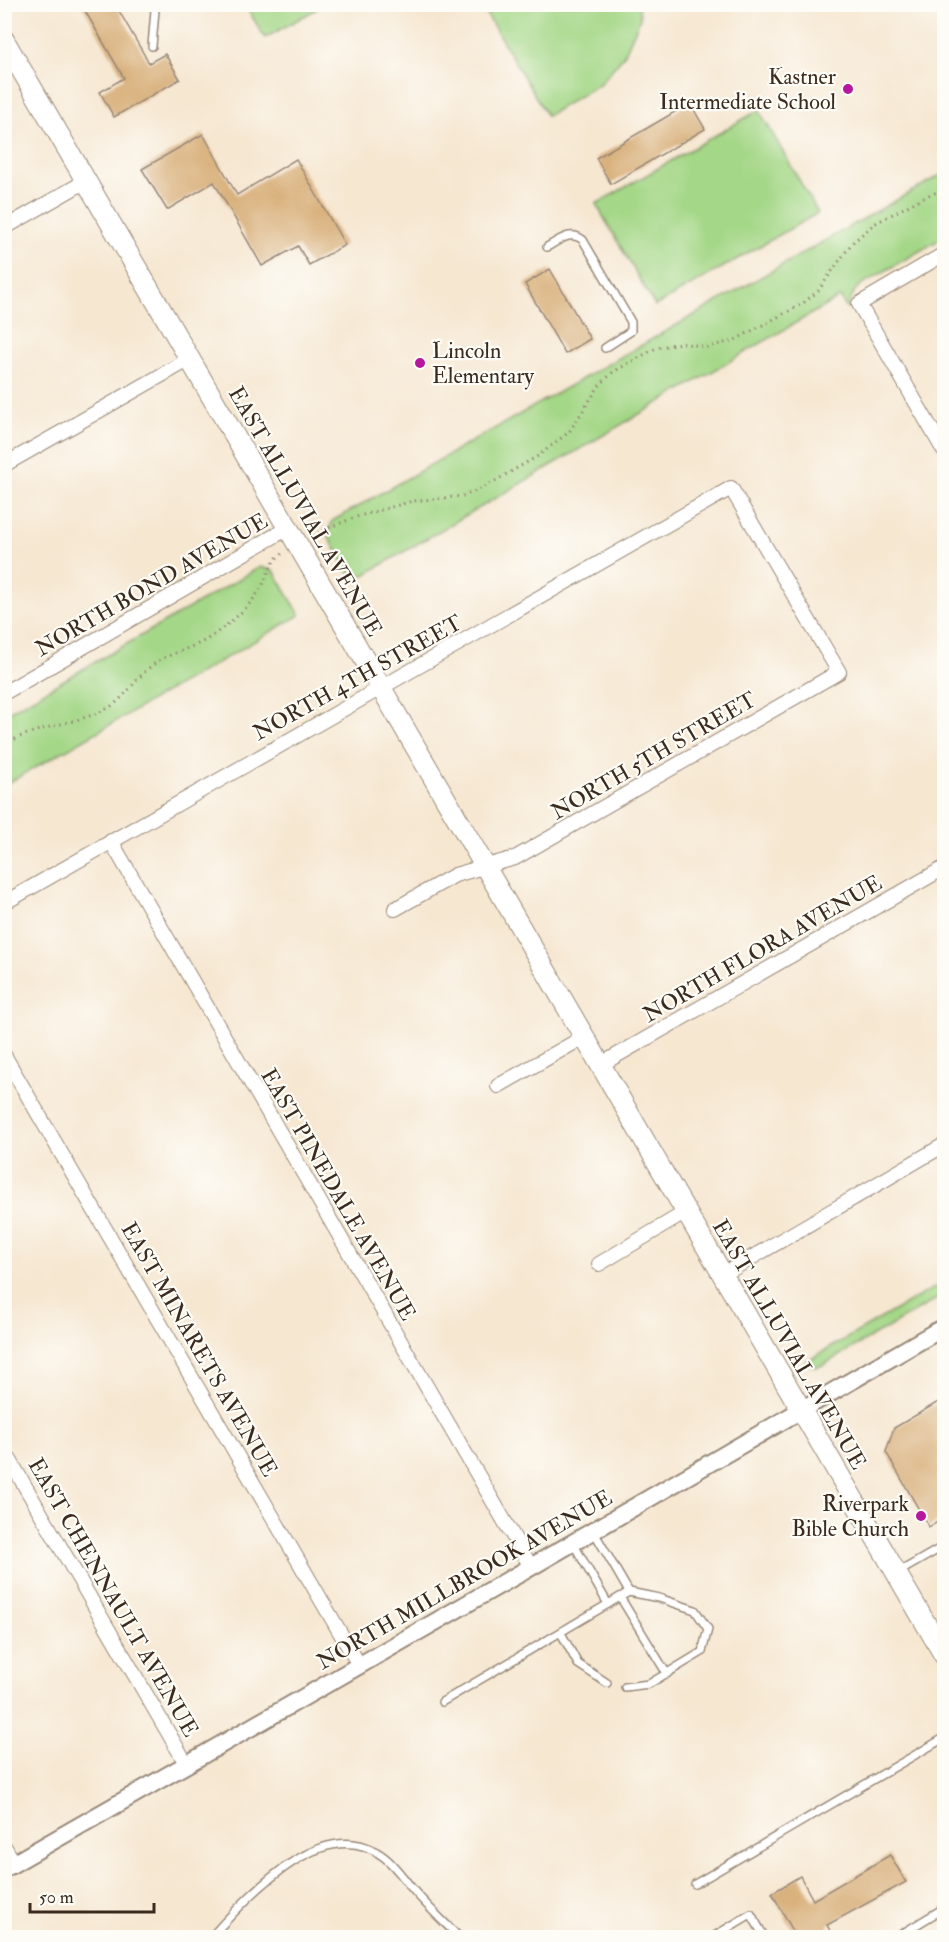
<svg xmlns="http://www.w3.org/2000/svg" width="949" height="1942" font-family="'IM FELL Double Pica',serif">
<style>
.green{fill:#a4d787;stroke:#708052;stroke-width:1.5}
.building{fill:#d9b17d}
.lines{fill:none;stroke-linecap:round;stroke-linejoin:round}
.service-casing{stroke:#988878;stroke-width:10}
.minor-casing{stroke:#988878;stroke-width:16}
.tertiary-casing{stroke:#988878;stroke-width:20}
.secondary-casing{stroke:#988878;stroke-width:22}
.path{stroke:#988878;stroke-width:3;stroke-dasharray:1.5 4.5;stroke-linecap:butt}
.service{stroke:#fff;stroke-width:7}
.minor{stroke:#fff;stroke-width:14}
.tertiary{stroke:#fff;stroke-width:16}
.secondary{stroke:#fff;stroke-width:20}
.poi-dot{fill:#b5179e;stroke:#fdfcf7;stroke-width:2}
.labels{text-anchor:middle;stroke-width:4.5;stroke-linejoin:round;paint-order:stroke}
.poi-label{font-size:22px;fill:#3b2a1e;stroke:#fdfcf7;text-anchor:end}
.street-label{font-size:22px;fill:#3b2a1e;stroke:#fdfcf7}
</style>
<rect width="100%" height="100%" fill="#fdfcf7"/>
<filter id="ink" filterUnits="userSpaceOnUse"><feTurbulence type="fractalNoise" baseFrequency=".0167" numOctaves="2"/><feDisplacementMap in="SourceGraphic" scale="12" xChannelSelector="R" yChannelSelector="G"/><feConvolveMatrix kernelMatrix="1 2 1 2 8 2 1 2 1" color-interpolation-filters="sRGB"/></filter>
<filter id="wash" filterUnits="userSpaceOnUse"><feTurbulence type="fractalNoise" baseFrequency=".008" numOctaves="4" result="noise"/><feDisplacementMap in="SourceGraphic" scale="24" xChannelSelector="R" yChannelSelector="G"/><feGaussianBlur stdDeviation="1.35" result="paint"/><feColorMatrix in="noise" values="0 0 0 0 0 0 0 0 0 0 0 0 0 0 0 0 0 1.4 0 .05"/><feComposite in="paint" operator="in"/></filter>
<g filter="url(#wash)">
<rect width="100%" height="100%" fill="#f6e7d1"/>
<!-- green -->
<g class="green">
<path d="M245,5H324L265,38Z"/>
<path d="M481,5H639L640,19L624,55L601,83L547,116Z"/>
<path d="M759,110L818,213L655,306L596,204Z"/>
<path d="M944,173V237L862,284L855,290L847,309L840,297L354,581L328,536L332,521Z"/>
<path d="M260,567L274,571L300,615L5,785V714Z"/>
<path d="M944,1282V1295L823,1365L816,1367L805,1362Z"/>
</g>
<g id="blocks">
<!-- building -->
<g class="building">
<path d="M81,4H115L149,63L165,54L180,79L114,117L100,92L124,78Z"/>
<path d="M690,103L705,129L611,184L596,158Z"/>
<path d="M203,134L237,195L296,159L345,245L309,265L298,246L262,266L214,182L167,210L142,169Z"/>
<path d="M550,269L590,339L565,354L525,284Z"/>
<path d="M945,1398V1518L929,1527L886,1452L894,1428Z"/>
<path d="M890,1855L906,1882L827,1925L834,1938H797L772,1893L800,1876L813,1900Z"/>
</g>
</g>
</g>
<g filter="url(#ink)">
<use href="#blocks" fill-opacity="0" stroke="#988878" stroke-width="1.5"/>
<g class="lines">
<defs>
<g id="service">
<path d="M151,4L155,10L152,46"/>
<path d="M547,247C560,240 570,230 583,240L631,322V331L605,348"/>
<path d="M594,1532L629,1592"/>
<path d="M573,1543L608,1604"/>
<path d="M899,1572L944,1546"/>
<path d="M561,1633L578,1664L607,1683"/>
<path d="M625,1687L649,1684L702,1652L708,1629L695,1610L659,1598L629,1592L620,1597L667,1674"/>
<path d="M442,1702L620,1597"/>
<path d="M695,1884L944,1738"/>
<path d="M210,1938C247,1898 324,1810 384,1857C396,1866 405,1881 415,1892C429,1908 444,1922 460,1938"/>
<path d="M711,1938L751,1914L765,1938"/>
<path d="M895,1938L944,1908"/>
</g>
<g id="minor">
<path d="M4,228L86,181"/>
<path d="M944,254L859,304L944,451"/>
<path d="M4,465L190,359"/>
<path d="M4,693L288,528"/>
<path d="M111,841L531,1567"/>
<path d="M4,903L731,488L839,672L515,858L455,875L395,909"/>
<path d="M4,1055L359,1665"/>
<path d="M600,1065L944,868"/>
<path d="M498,1086L584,1037"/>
<path d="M599,1264L686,1212"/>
<path d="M722,1275L944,1145"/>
<path d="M4,1450L187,1765"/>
<path d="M4,1846L14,1863"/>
</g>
<path id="tertiary" d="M4,1869L531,1567L944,1327"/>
<path id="secondary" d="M4,40L944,1655"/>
</defs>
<!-- service casing -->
<use href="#service" class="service-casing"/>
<!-- minor casing -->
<use href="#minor" class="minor-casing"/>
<!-- tertiary casing -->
<use href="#tertiary" class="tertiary-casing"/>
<!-- secondary casing -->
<use href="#secondary" class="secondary-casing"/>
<!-- path -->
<g class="path">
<path d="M313,536L325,529L356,517L413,501L463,496L481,489L538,456L569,432L599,386L613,372L656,348L681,343L707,347L733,341L802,304L818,291L852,243L874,224L926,196L944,190"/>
<path d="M4,745C35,726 72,725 104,710C126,700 135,677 154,664C172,651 194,649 212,636C230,623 249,608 261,588C269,575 269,562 282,554"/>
</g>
<!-- service -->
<use href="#service" class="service"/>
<!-- minor -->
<use href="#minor" class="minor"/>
<!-- tertiary -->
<use href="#tertiary" class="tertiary"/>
<!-- secondary -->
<use href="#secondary" class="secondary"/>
</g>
</g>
<!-- markers -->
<g class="poi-dot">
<circle cx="848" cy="89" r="6"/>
<circle cx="420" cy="363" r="6"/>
<circle cx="921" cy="1516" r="6"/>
</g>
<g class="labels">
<!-- poi labels -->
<g class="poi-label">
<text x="836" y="84">Kastner<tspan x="836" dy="25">Intermediate School</tspan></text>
<text x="432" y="358" text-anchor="start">Lincoln<tspan x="432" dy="25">Elementary</tspan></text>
<text x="909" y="1511">Riverpark<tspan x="909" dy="25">Bible Church</tspan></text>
</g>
<!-- street labels -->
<g class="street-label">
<text transform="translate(306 511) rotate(60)" y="8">EAST ALLUVIAL AVENUE</text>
<text transform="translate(151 584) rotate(-30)" y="8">NORTH BOND AVENUE</text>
<text transform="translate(357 677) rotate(-29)" y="8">NORTH 4TH STREET</text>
<text transform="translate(653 755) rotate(-30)" y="8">NORTH 5TH STREET</text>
<text transform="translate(762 948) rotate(-30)" y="8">NORTH FLORA AVENUE</text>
<text transform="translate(339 1194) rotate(60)" y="8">EAST PINEDALE AVENUE</text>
<text transform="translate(790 1344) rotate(60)" y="8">EAST ALLUVIAL AVENUE</text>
<text transform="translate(200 1349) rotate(60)" y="8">EAST MINARETS AVENUE</text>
<text transform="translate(464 1579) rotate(-30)" y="8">NORTH MILLBROOK AVENUE</text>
<text transform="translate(114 1597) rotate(60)" y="8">EAST CHENNAULT AVENUE</text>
</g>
</g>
<!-- margin -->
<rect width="949" height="1942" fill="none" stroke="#fdfcf7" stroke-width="24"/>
<!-- scale -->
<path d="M30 1903v9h124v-9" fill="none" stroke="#3b2a1e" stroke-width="3"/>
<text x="39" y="1903" font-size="18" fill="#3b2a1e" stroke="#fdfcf7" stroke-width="4.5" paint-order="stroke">50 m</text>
</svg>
